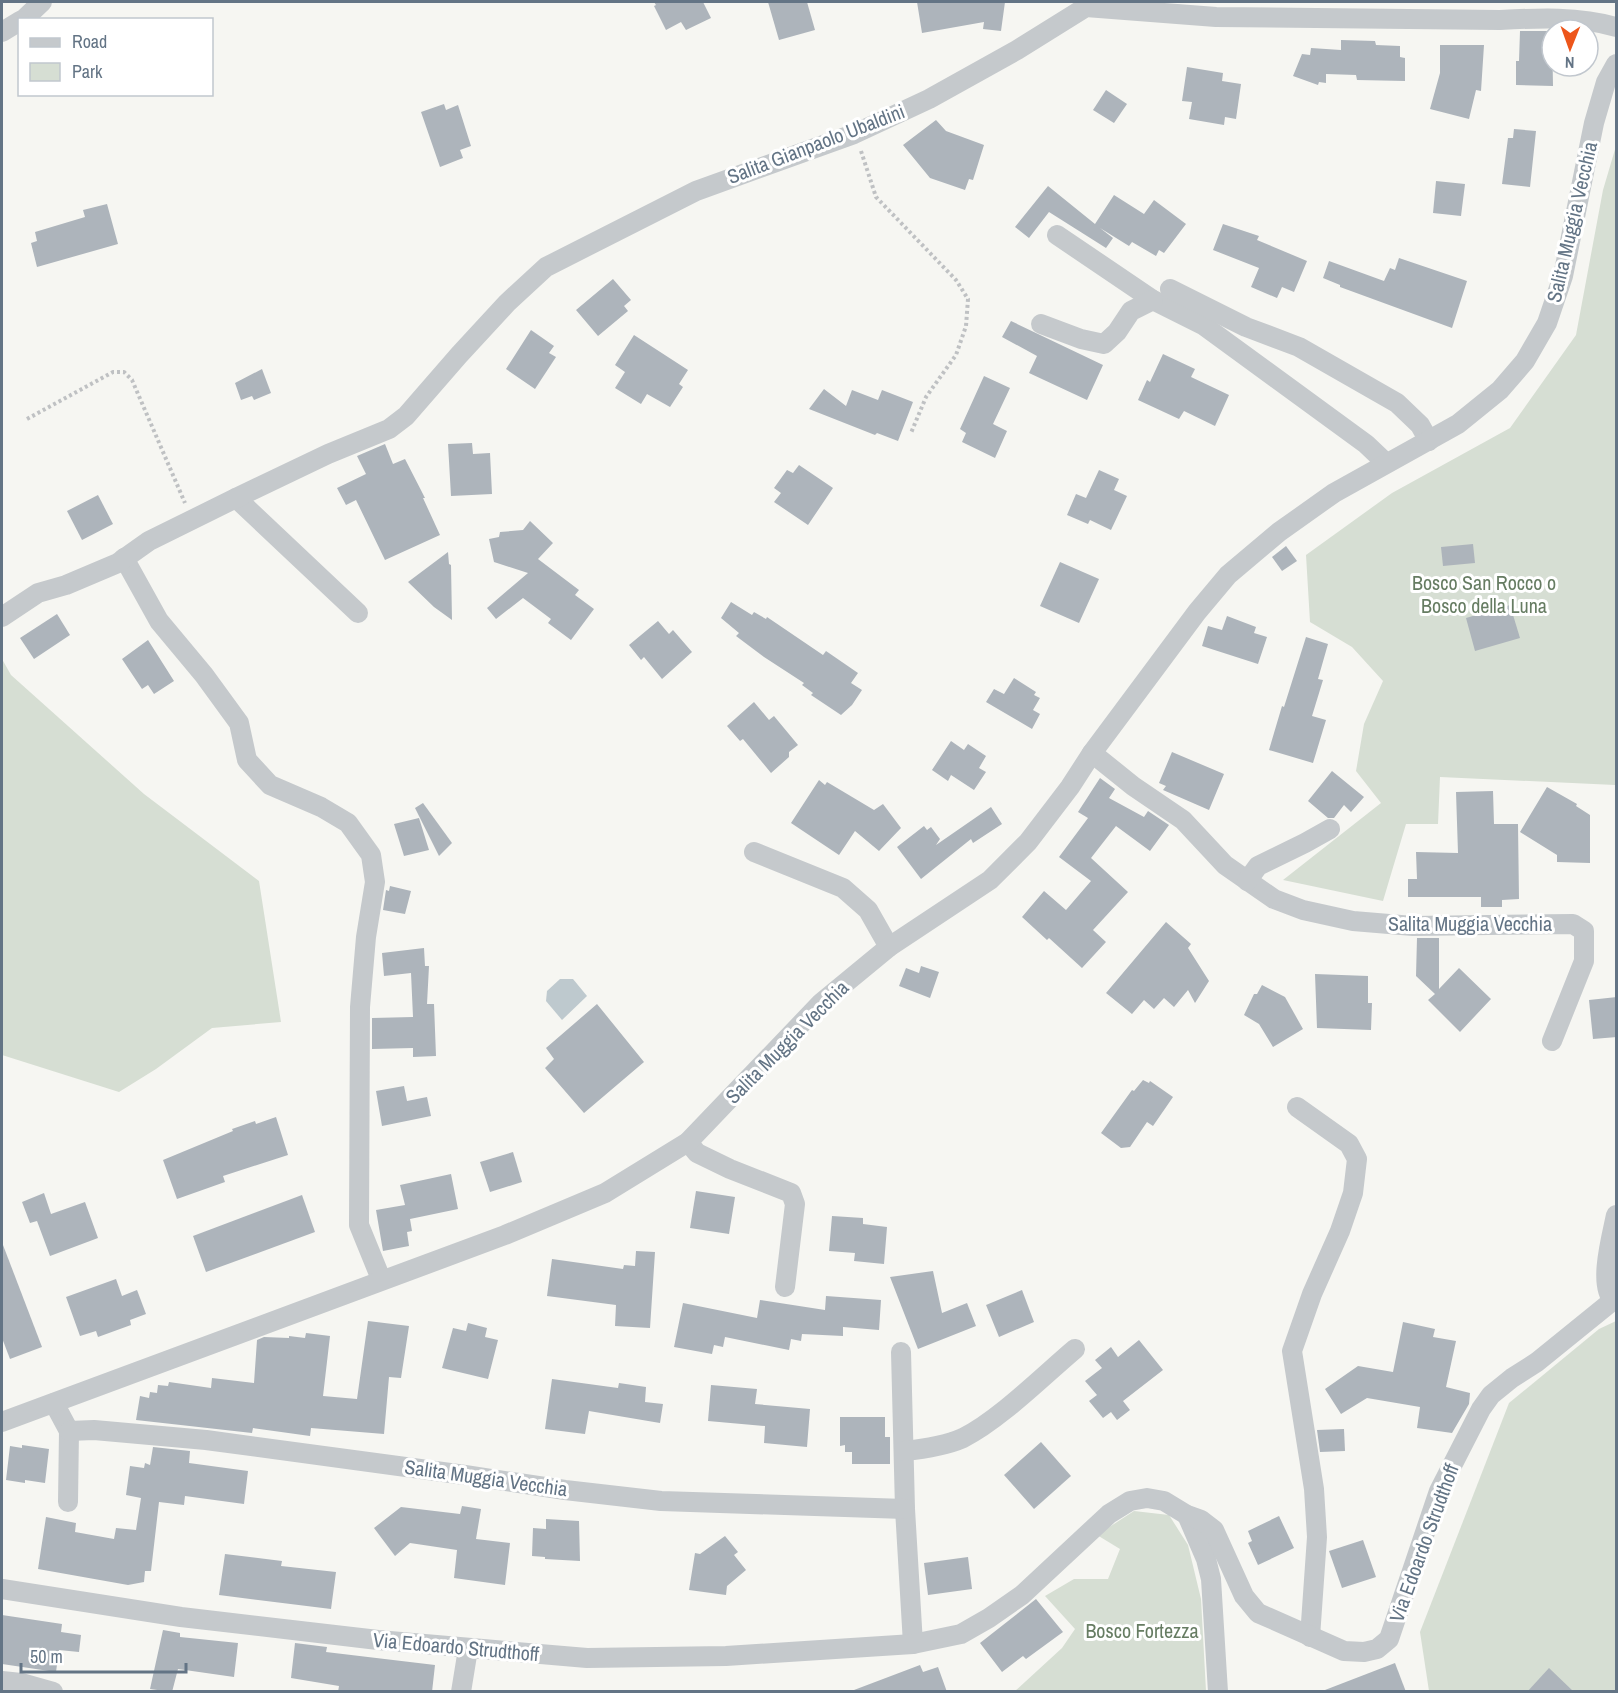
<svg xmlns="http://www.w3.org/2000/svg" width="1618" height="1693" font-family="'Archivo Narrow',sans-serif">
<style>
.green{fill:#d6ded3}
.water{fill:#bec9ce}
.building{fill:#adb4bb}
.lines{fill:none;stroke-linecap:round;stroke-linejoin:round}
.path{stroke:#bfc1c3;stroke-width:4;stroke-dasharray:3 3;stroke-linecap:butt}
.minor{stroke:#c5c9cc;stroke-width:20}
.labels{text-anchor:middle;stroke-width:6;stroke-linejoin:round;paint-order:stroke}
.street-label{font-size:20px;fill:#637485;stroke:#fff}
.park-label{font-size:20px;fill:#667c62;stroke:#fff}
</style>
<rect width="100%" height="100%" fill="#f6f6f2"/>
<!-- green -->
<g class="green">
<path d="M1616,146L1615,785L1440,777L1438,824H1406L1383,901L1283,880L1381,803L1356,771L1364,724L1383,681L1352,647L1310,622L1306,555L1392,493L1510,428L1576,335L1603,190Z"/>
<path d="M2,659L11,675L144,794L259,881L281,1022L212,1028L156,1069L119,1092L2,1055Z"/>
<path d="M1616,1321V1691H1429L1420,1632L1509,1403L1599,1329Z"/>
<path d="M1134,1511L1169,1515L1188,1545L1201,1599L1206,1691L1014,1692L1062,1648L1075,1629L1045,1596L1074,1579H1108L1120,1549L1097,1535Z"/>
</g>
<!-- water -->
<path class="water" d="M560,979H573L587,996L562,1020L546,1001L547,991Z"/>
<!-- building -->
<g class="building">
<path d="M654,2H703L711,18L686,30L681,22L666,30L654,6L656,5Z"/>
<path d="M768,2H807L815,30L779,40Z"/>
<path d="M917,2H1005L1001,31L983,29L984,22L922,33Z"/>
<path d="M1520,31H1552L1553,86L1516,85V61H1519Z"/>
<path d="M1341,40L1375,41L1376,45L1400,46V57L1405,58V81L1357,80L1356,75L1326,74V83L1319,82L1318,85L1293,76L1302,54L1310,55L1311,48L1341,50Z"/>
<path d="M1440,45H1484L1481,91L1476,90L1469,119L1430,109L1440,73Z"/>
<path d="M1187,67L1223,73L1222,81L1241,84L1236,119L1225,117L1224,125L1189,119L1192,102L1182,101Z"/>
<path d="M1106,90L1127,104L1114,123L1093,110Z"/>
<path d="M444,104L446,110L458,105L471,146L460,150L463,158L440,167L421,112Z"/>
<path d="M936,120L946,131L984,145L973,180L969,179L965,190L930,178L903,145Z"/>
<path d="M1514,129L1536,131L1530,187L1502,184L1508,138H1513Z"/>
<path d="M1436,181L1465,184L1461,216L1433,213Z"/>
<path d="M1048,186L1095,224L1114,195L1144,214L1154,200L1186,224L1164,253L1159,250L1156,256L1132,242L1129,246L1100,228L1113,238L1106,248L1049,212L1029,238L1015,227Z"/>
<path d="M107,204L118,244L37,267L31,243L37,241L35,232L85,217L83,210Z"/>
<path d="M1223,224L1259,236L1257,240L1307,261L1294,292L1282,287L1277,298L1251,287L1259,268L1213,250Z"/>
<path d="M1399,258L1467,281L1452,328L1340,287V285L1323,278L1329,261L1384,281L1390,268L1395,270Z"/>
<path d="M613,279L631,300L624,306L628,311L598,336L576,310Z"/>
<path d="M1011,321L1103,365L1087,400L1029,373L1037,356L1002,337Z"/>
<path d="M531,330L554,346L549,353L556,357L535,389L506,369Z"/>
<path d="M634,335L688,370L679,384L683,387L670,407L647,394L641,404L615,388L625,372L615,365Z"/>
<path d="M1163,354L1195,369L1191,377L1229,395L1215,426L1184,411L1179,419L1138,400L1147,380L1150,382Z"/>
<path d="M262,369L271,393L254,400L252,396L241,400L235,383Z"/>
<path d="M984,376L1010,388L993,424L1007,431L995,458L962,442L966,433L960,429Z"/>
<path d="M824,389L846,406L852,390L878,400L882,390L913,402L898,441L877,433L875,435L809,409Z"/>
<path d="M472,443L473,454L490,453L492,494L451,496L448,444Z"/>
<path d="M385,444L393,464L405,459L425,498H423L440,535L385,560L356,500L346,505L337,488L366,474L357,456Z"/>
<path d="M799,465L833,488L808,525L774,502L781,493L774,488L787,470L793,473Z"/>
<path d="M1099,470L1119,479L1114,490L1127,496L1111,530L1090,520L1088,524L1067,515L1076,494L1086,498Z"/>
<path d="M98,495L113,524L82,540L67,511Z"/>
<path d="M530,521L553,543L538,559L579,590L575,595L594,609L571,640L548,623L551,619L523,598L496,619L487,608L528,573L494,562L489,539L499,537L500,532L523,530Z"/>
<path d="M1473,544L1475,563L1443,566L1441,547Z"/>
<path d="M1286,546L1297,561L1282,571L1272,557Z"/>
<path d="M448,552L449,564L451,565L452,620L434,607L408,582Z"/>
<path d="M1060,562L1099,579L1079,623L1040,606Z"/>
<path d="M731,602L752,615L754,612L766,619L767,617L823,655L826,651L858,673L851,683L862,690L852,705L841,715L811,695L813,693L802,685L804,683L764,657L736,636L739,633L721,618Z"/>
<path d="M1510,605L1520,638L1475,651L1466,618Z"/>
<path d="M57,614L70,635L34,659L20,638Z"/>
<path d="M1227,616L1256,627L1254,633L1267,637L1258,664L1202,646L1208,626L1222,630Z"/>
<path d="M658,621L669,634L673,630L692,652L662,679L644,657L641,660L629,645Z"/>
<path d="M1306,637L1328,644L1318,679L1323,680L1312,716L1326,720L1313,763L1269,750L1282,706L1284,707Z"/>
<path d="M148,640L174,681L154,694L148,685L142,689L122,659Z"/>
<path d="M1014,678L1036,692L1034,695L1040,698L1033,710L1040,714L1032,729L986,702L994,689L1004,694Z"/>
<path d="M754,702L769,720L774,716L798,745L789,752V757L771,773L743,739L740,741L727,726Z"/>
<path d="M951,741L964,750L968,744L986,756L979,768L986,772L974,790L951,775L948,781L932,770Z"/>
<path d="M1172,752L1224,774L1209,810L1163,790L1166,786L1159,783Z"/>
<path d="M1332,771L1364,797L1351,812L1344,805L1334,818H1328L1308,801Z"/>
<path d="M1100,778L1115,789L1109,798L1144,817L1148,811L1169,825L1150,851L1116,826L1091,858L1128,892L1093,930L1106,942L1082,968L1049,938L1047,940L1022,917L1044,891L1066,910L1091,881L1059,857L1088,818L1078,812Z"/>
<path d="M819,780L825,785L827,782L874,810L883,804L901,828L879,851L855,831L839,855L791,823Z"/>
<path d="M1547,787L1577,804L1576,806L1590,815V863L1557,862V855L1520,832Z"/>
<path d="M1493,791L1494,824H1518L1519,899L1502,900V907H1481V897H1408V879H1417L1416,852L1458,853L1456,792Z"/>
<path d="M423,803L452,843L439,856L415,808Z"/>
<path d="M991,807L1002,824L973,843L971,839L921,879L897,847L924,826L927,830L931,827L940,839L936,845Z"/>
<path d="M419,818L429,850L404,856L394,824Z"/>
<path d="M390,886L411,891L405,914L383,910L386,890L389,891Z"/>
<path d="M1166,922L1191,944L1188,948L1209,981L1195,1003L1188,990L1174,1007L1164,998L1154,1009L1144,1000L1132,1014L1106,993Z"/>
<path d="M1417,938H1439V989L1459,968L1491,999L1460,1032L1428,1000L1435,994L1416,976Z"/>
<path d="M424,948L425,966H429L427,1004H434L436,1056L413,1057V1048L372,1049V1018L413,1017L411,973L384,976L382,953Z"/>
<path d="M921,966L939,972L930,998L899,986L906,968L919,973Z"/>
<path d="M1315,974L1368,976V1003H1372L1371,1030L1317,1028Z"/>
<path d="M1262,985L1285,997L1303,1029L1273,1047L1259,1024L1244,1015L1254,994H1257Z"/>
<path d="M1617,997V1037L1593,1039L1589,1000Z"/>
<path d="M597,1004L644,1062L584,1113L545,1068L554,1059L546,1048Z"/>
<path d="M1143,1080L1149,1083L1150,1081L1173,1097L1153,1126L1147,1122L1130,1147L1121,1148L1101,1133L1132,1090L1134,1091Z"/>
<path d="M404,1086L407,1101L427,1097L431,1116L382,1126L376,1091Z"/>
<path d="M276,1117L288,1155L223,1176L225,1182L177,1199L163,1160L233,1131L232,1129L255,1121L256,1124Z"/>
<path d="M513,1152L522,1182L490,1192L480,1162Z"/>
<path d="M451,1174L458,1209L410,1219L412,1231L407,1232L409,1246L383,1251L376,1210L405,1205L400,1185Z"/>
<path d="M696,1191L735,1197L729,1234L690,1228Z"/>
<path d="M44,1193L51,1214L85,1202L98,1238L50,1256L37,1221L30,1223L22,1202Z"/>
<path d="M302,1195L315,1232L206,1272L193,1236Z"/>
<path d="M832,1216L863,1218V1224L887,1227L884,1264L854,1261L855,1253L829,1251Z"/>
<path d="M2,1245H3L42,1347L10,1359L2,1338Z"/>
<path d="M636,1251L655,1252L650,1328L615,1326L616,1305L547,1296L552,1259L623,1269L624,1265L635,1266Z"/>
<path d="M933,1271L942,1313L967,1303L976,1326L918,1349L890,1277Z"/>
<path d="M116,1279L122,1296L137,1290L146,1314L130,1320L131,1325L98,1337L96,1331L80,1336L66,1297Z"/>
<path d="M1022,1290L1034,1322L999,1337L986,1305Z"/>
<path d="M826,1296L881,1300L879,1330L843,1327V1336L802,1334L801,1341L791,1339L789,1350L725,1337L723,1347L714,1345L712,1354L674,1347L683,1303L757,1318L760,1300L825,1310Z"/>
<path d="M368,1321L409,1326L401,1378L389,1377L384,1434L311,1428L310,1436L253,1428L252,1433L136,1420L140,1396L149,1398L150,1392L157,1393L158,1385L168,1386L169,1382L211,1388L212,1378L254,1383L257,1340L264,1337L289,1338V1336L305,1338L306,1333L330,1336L323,1396L357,1399Z"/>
<path d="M1403,1322L1435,1329L1433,1337L1456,1341L1446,1387L1470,1393L1469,1404L1452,1433L1417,1428L1420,1407L1367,1398L1341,1414L1325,1389L1358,1366L1393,1372Z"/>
<path d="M468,1323L487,1328L485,1337L498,1340L488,1379L442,1368L453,1328L466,1331Z"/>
<path d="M1139,1340L1163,1370L1123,1401L1130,1410L1117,1420L1111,1412L1103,1418L1089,1401L1097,1395L1085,1381L1102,1368L1095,1360L1111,1347L1118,1357Z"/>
<path d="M552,1379L618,1388L619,1383L646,1387L645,1402L663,1404L660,1423L589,1411L585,1434L545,1429Z"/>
<path d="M711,1385L757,1389L755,1404L810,1409L807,1447L764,1443L765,1426L708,1421Z"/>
<path d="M840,1417H885V1437H890V1464H852V1452H845V1445L840,1446Z"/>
<path d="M1344,1429L1345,1451L1320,1452L1317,1430Z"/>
<path d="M1041,1442L1071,1476L1034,1509L1004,1475Z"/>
<path d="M22,1445L49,1449L45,1483L25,1480V1483L6,1480L10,1446L22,1448Z"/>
<path d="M153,1447L190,1451L189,1463L248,1471L244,1504L185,1496L184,1505L159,1502L151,1571H145L144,1582L128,1585L38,1569L46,1517L76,1523L75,1532L114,1539L116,1528L136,1530L141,1498L126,1495L130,1466L144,1468L145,1463L150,1465Z"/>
<path d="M462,1506L481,1509L476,1539L510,1543L505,1585L454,1578L457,1550L410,1543L395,1556L374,1528L401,1507L460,1514Z"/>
<path d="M1279,1516L1294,1548L1258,1565L1248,1543L1252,1541L1248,1531Z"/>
<path d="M546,1519L579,1521L580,1561L545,1559V1557L532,1556L533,1528L546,1529Z"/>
<path d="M725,1536L738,1552L734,1555L746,1570L727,1586L726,1595L689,1590L695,1553L700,1554Z"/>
<path d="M1363,1540L1376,1577L1342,1588L1329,1551Z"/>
<path d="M225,1554L282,1561L281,1566L336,1572L331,1609L219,1595Z"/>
<path d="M968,1557L972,1589L928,1595L924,1563Z"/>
<path d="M1036,1599L1063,1632L1026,1659L1023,1656L1002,1672L980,1643Z"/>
<path d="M2,1615L62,1624L61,1632L81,1635L79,1652L59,1650L56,1672L2,1664Z"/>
<path d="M163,1630L180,1633V1637L238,1643L234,1677L178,1669L172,1692L150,1689Z"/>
<path d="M295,1643L327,1647L326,1652L435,1665L432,1692H338L339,1686L291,1678Z"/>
<path d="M1395,1663L1406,1692H1326L1325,1690Z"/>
<path d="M920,1665L923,1672L938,1667L947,1692H854V1690Z"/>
<path d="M1549,1668L1574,1692H1527Z"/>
</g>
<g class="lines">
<!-- path -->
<g class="path">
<path d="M861,151L876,197L956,280L968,299L966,326L956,355L926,397L911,433"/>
<path d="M27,419L113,372H124L132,380L185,503"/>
</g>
<!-- minor -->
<g class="minor">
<path d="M23,20L42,2"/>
<path d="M2,32L20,21"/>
<path d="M1057,235L1153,300L1203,325L1366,444L1386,463"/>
<path d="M1170,289L1246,327L1299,347L1397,403L1420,425L1429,441"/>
<path d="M1041,324L1081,339L1104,344L1117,332L1131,311L1153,300"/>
<path d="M236,498L358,613"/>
<path d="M124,558L159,621L204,675L239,723L247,760L270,785L321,807L348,823L371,855L375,882L366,937L360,1007L359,1225L381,1279"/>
<path d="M2,617L38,593L66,585L118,563L149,541L236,498L328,454L389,429L406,416L459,355L507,303L546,267L696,191L854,134L929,99L1017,50L1086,7L1216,17L1500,20C1538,18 1579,16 1616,27"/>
<path d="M1092,753L1133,786L1183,820L1225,865L1274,899L1303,910L1353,921L1413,926L1573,924L1584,931V961L1552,1041"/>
<path d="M754,852L843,888L868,910L889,947"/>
<path d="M1247,881L1258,866L1305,843L1330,829"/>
<path d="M1297,1107L1349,1144L1357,1159L1353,1193L1340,1231L1312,1294L1292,1351L1314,1489L1317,1537L1310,1637"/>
<path d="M688,1142L697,1153L730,1169L791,1193L795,1204L785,1287"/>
<path d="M1613,1300C1598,1285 1612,1235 1616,1215"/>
<path d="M901,1352L905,1509L913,1644"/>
<path d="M54,1403L69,1431L68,1502"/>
<path d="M2,1422L505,1235L605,1193L688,1142L821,1003L889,947L990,880L1028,842L1070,787L1092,753L1197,612L1228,575L1279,532L1334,493L1458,424L1500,390L1525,361L1547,323L1563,276L1594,123L1606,82L1616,64"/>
<path d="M69,1431L94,1430L206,1440L465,1475L565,1490L661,1501L905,1509"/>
<path d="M904,1451C924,1449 945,1446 963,1438C999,1420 1043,1376 1075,1349"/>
<path d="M1187,1515L1206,1559L1211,1579L1218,1692"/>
<path d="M2,1589L181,1617L378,1640L587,1658L726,1656L913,1644L961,1634L989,1618L1022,1595L1109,1514L1130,1501L1147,1498L1164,1501L1187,1515L1201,1520L1214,1530L1244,1596L1258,1613L1344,1651L1364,1652L1377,1649L1389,1639L1439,1491L1481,1409L1491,1395L1512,1378L1537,1362L1616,1298"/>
<path d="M2,1681L21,1683L53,1692"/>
<path d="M461,1692L468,1649"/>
</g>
</g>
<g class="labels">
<!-- street labels -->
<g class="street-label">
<text transform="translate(816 144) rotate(-21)" y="7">Salita Gianpaolo Ubaldini</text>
<text transform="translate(1572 222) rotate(-77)" y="7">Salita Muggia Vecchia</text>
<text x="1470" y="931">Salita Muggia Vecchia</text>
<text transform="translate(787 1042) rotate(-45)" y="7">Salita Muggia Vecchia</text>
<text transform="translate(486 1478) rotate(8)" y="7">Salita Muggia Vecchia</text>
<text transform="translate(1424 1543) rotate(-70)" y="7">Via Edoardo Strudthoff</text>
<text transform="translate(456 1647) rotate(5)" y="7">Via Edoardo Strudthoff</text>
</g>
<!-- park labels -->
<g class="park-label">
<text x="1484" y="590">Bosco San Rocco o<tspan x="1484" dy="23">Bosco della Luna</tspan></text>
<text x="1142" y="1638">Bosco Fortezza</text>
</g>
</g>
<!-- border -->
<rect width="1618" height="1693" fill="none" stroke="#637485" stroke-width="6"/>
<!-- legend -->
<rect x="18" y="18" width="195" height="78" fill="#ffffff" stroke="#c1c7ce" stroke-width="1.5"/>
<rect x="30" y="38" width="30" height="9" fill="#c5c9cc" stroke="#c1c7ce" stroke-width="1.5"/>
<text x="72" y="48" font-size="18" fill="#637485">Road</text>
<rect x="30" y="63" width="30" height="18" fill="#d6ded3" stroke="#c1c7ce" stroke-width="1.5"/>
<text x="72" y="78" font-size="18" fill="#637485">Park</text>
<!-- north arrow -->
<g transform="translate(1570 48) rotate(181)"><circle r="28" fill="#ffffff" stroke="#c1c7ce" stroke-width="1.5"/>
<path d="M0-4.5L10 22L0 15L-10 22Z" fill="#ed561b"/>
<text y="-9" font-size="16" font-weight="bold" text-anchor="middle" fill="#637485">N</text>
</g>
<!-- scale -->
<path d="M21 1663v9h165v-9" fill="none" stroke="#637485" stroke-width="3"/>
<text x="30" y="1663" font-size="18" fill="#637485" stroke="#ffffff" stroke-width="4.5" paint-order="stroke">50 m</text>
</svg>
